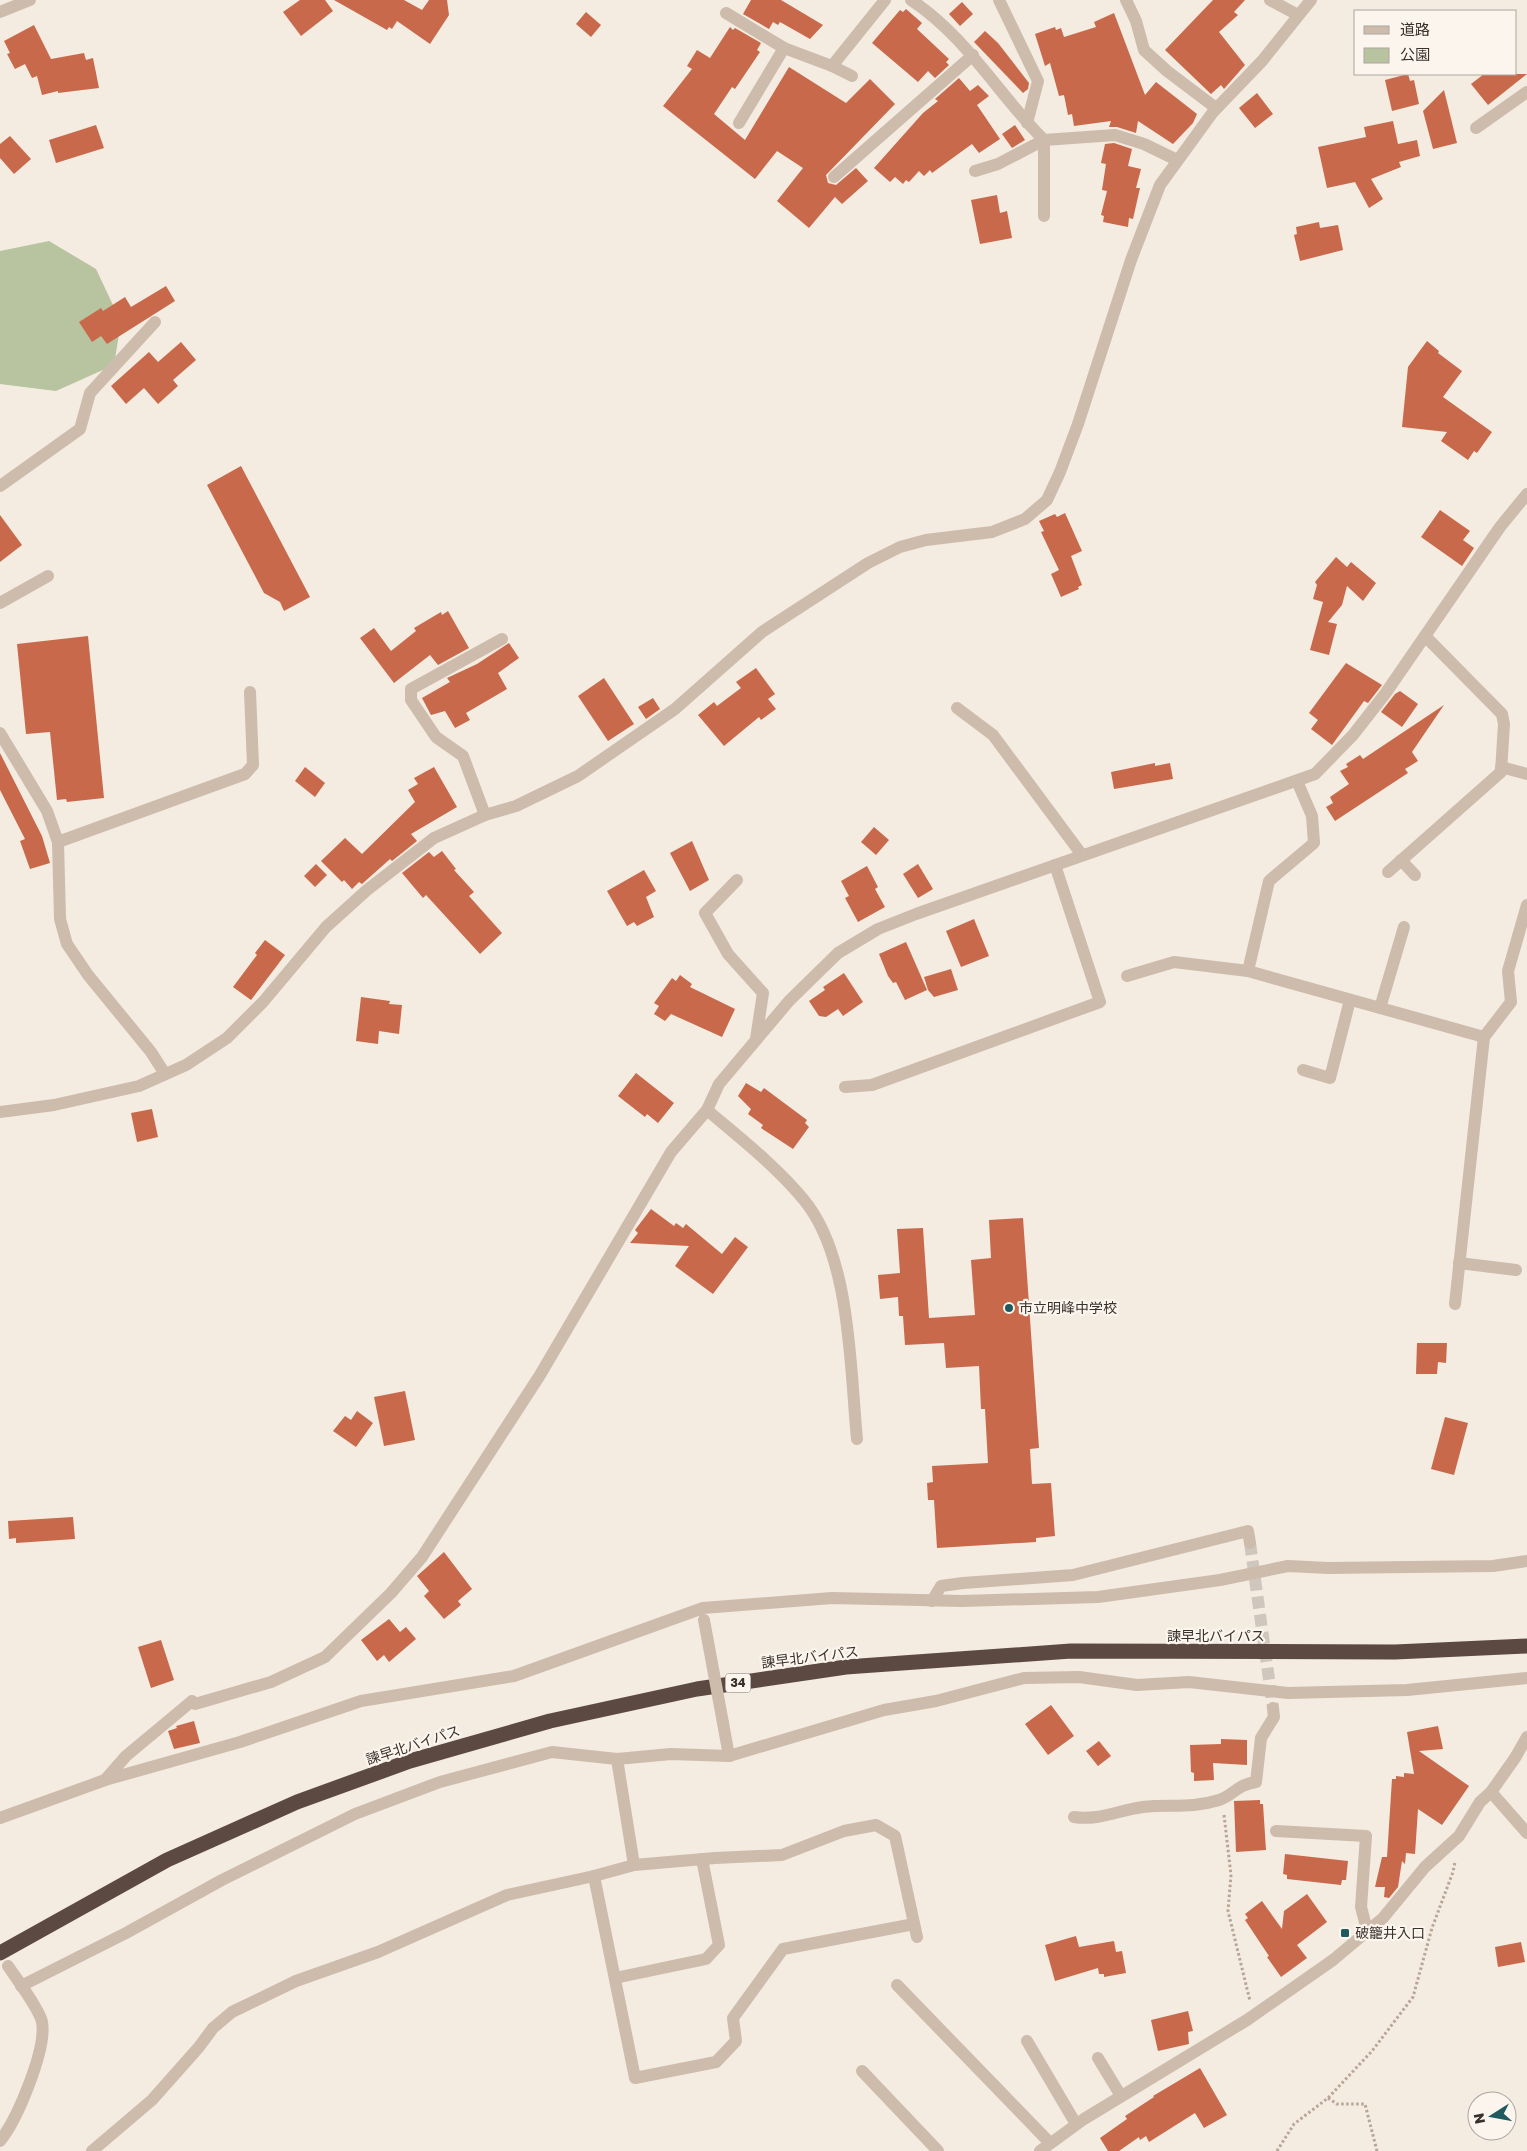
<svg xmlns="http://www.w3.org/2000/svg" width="1527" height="2151" font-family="'Golos Text','Noto Sans JP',sans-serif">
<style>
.green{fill:#b8c4a0}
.building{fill:#c8694b}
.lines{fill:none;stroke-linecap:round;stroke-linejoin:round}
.minor-tunnel{stroke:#cfc6bd;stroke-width:12;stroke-dasharray:12 6;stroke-linecap:butt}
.path{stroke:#b9a596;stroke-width:3;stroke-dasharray:2.5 2.5;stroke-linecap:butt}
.minor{stroke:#cdbbac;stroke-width:12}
.highway{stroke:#5c4a42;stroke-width:15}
.minor-bridge{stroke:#cdbbac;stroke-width:12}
.poi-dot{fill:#1f5a5e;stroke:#fbf5ee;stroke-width:2}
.labels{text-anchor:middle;stroke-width:4.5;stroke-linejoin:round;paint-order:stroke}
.shield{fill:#fbf5ee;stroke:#756b66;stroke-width:1}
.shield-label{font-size:12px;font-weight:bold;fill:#3b302b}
.poi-label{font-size:14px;fill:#3b302b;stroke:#fbf5ee;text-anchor:start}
.street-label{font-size:14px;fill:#3b302b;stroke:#fbf5ee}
</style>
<rect width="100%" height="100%" fill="#f4ebe1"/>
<!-- green -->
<path class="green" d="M49,241L96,269L121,322L114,365L56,391L0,384V251Z"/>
<!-- building -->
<g class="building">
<path d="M300,0H325L333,11L301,36L283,12Z"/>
<path d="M334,0H404L422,10L429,0H447L449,15L430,44L397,21L392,29L389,27L387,30Z"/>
<path d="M751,0H781L823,25L810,39L780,22L778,25L773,22L769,29L743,14Z"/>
<path d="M1213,0H1245L1234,12L1238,15L1219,32L1245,65L1224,89L1221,85L1211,94L1165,50Z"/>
<path d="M962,2L973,14L960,26L949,14Z"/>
<path d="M906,9L922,23L917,29L949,59L946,62L949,65L935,78L928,71L918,82L872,43L900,10L903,12Z"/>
<path d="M586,12L601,25L591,37L576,24Z"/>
<path d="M1114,13L1145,95L1156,82L1197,114L1193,123L1173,144L1138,121L1136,133L1117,127H1109L1111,121L1074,126L1072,114L1068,115L1064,95L1059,96L1050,63L1045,66L1035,34L1055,27L1056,30L1061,28L1064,37L1096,27L1094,22Z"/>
<path d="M34,25L51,59L84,53L86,60L93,58L99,88L58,93V91L42,95L37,76L32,78L25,64L15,69L7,54L10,53L4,41Z"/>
<path d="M730,27L733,30L735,28L761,43L757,50L760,52L735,89L732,87L714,114L745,140L789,67L846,103L870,79L895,104L826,175L828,183L836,185L856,168L868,181L842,204L835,197L809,228L777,201L803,168L777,151L755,179L663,106L692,69L687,66L697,50L710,58Z"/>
<path d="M985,31L998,43L1029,83L1028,89L1023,93L974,42Z"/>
<path d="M1408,74L1410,81L1414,80L1419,104L1392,111L1385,80Z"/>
<path d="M1484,74H1527L1488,105L1471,84Z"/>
<path d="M959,78L970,91L978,85L989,96L977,105L1000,139L979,153L972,144L932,173L930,170L924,176L919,171L909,182L906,180L903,184L895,177L890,182L874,168L923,113L938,101L935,99Z"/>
<path d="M1444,90L1457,143L1433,149L1423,111Z"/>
<path d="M1257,93L1273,114L1255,128L1239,108Z"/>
<path d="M1393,121L1398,144L1417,140L1420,156L1399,162L1401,167L1371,179L1383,199L1369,208L1355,182L1327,188L1318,147L1366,137L1364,127Z"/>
<path d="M96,125L104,148L56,163L49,140Z"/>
<path d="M1015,125L1025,140L1012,148L1002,134Z"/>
<path d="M10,136L31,159L14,174L0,158V144Z"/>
<path d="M1114,143L1132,149L1128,166L1141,169L1136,188H1140L1133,219L1129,218L1128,227L1103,222L1104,216L1101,215L1107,191L1102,190L1106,164L1101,163L1105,144Z"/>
<path d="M997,195L1000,213L1007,211L1012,238L980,244L971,200Z"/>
<path d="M1319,222L1320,228L1338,225L1343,250L1300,261L1294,235L1297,234L1296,227Z"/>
<path d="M166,286L175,301L107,344L101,336L92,342L79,322L101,308L103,311L125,297L131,307Z"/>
<path d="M1427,341L1439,351L1438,353L1462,371L1443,397L1492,432L1477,453L1474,451L1468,460L1441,441L1447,432L1402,427L1408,367Z"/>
<path d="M181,342L196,360L173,380L178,386L158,404L144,388L126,404L111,386L149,352L158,362Z"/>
<path d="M241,466L310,597L284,611L280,602L264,593L207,485Z"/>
<path d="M1440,510L1470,531L1463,540L1474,548L1462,566L1421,537Z"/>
<path d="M1065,513L1082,551L1071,556L1082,585L1078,587L1079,589L1061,597L1051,574L1059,570L1041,532L1044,531L1039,521L1055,514L1057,517Z"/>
<path d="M0,515L22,545L0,562Z"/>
<path d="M1336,557L1347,567L1351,562L1376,583L1363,601L1347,586L1342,605L1328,622L1337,624L1329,655L1310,650L1323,602L1313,599L1317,585L1315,582Z"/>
<path d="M448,611L469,648L438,665L430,655L394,683L360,638L374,628L391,651L416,631L414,628L441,612L442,615Z"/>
<path d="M88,636L104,798L67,802L66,799L57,800L50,732L26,734L17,644Z"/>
<path d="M509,643L519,658L498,673L507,689L466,713L470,720L455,728L445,711L431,715L422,698L450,682L447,678L477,664Z"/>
<path d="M1346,663L1382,685L1368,703L1364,701L1332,745L1311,729L1318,720L1309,713Z"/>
<path d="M756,668L775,694L768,699L776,709L761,720L759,717L724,746L698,715L714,702L717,706L741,688L736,682Z"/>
<path d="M604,678L634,724L608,741L578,696Z"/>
<path d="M1400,691L1418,704L1402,727L1381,712L1395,694Z"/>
<path d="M653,698L660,709L646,719L638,707Z"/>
<path d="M1444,705L1412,752L1418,761L1405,769L1408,773L1335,821L1326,807L1333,803L1330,797L1349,784L1340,771L1348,767L1346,764L1360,755L1363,759Z"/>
<path d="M0,753L42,836L50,863L30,869L20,841L25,839L0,790Z"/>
<path d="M1155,763V766L1170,763L1173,779L1114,789L1111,772Z"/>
<path d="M305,767L325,783L315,797L295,781Z"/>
<path d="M434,767L457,807L411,834L417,841L392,861L390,859L362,884L359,882L352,889L344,880L342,882L321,861L345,838L362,854L415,802L408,790L418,784L414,778Z"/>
<path d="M874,827L889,840L876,855L861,842Z"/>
<path d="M692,841L709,880L690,891L670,853Z"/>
<path d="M442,851L456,869L454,870L474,892L469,896L502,933L480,954L426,895L423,898L402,873L429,852L434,857Z"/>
<path d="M316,864L327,875L315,887L304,876Z"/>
<path d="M918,864L933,889L918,898L903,874Z"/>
<path d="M867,866L878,887L875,889L885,907L858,922L845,898L849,896L841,881Z"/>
<path d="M644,870L656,891L646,897L654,917L637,926L634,922L627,926L607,891Z"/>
<path d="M974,919L989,956L961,967L946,931Z"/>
<path d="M265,940L285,955L251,1000L233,987L257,955L255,953Z"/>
<path d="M906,942L927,990L905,1000L896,982L893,983L888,976L879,954Z"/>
<path d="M951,969L958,990L934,997L928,990L924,977Z"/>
<path d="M844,973L863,1002L843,1016L838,1009L826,1017L819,1016L809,1001L825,990L823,987Z"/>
<path d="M680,975L692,984L690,987L735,1009L722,1037L671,1014L665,1021L654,1014L659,1006L654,1003L672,978L676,981Z"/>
<path d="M361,997L390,1001L389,1004L402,1005L399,1034L379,1031L378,1044L356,1041Z"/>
<path d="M636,1073L674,1103L658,1123L647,1114L645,1117L618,1096Z"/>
<path d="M746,1083L761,1092L764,1088L807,1120L805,1123L809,1127L793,1149L761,1128L763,1125L748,1114L751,1109L738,1096Z"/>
<path d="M152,1109L158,1137L137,1142L131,1113Z"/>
<path d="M651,1209L674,1226L676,1223L683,1228L686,1224L722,1254L735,1237L748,1247L713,1294L675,1266L689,1246L630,1243L638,1233L635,1230Z"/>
<path d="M1023,1218L1039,1448L1030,1449L1032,1484L1051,1483L1055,1536L1036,1538V1542L937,1548L934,1500H928L927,1483L933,1482L932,1466L988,1463L985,1409H981L979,1366L946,1368L944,1343L905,1345L903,1316H899L898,1297L880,1299L878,1275L900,1273L897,1229L923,1228L929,1318L975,1315L971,1260L991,1258L989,1220Z"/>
<path d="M1417,1343H1447L1446,1363L1438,1362L1437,1374H1416Z"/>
<path d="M405,1391L415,1440L384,1446L374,1397Z"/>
<path d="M357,1411L373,1423L356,1447L333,1431L345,1416L351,1420Z"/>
<path d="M1445,1417L1468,1423L1454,1475L1431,1469Z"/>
<path d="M73,1517L75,1539L16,1543V1538L9,1539L8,1521Z"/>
<path d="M444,1552L472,1589L458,1601L461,1605L444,1619L424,1596L429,1591L417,1576Z"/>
<path d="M389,1619L400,1632L406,1627L416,1639L389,1662L384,1655L377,1661L361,1640Z"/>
<path d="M161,1640L174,1680L151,1688L138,1647Z"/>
<path d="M1051,1705L1074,1736L1048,1755L1025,1724Z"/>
<path d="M194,1721L200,1743L174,1749L168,1731L177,1728L176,1726Z"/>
<path d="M1438,1726L1443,1749L1419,1751L1469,1786L1442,1825L1418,1809L1415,1854L1406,1853L1405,1864L1402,1861L1398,1887L1389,1898L1384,1897L1385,1887H1375L1382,1857H1387L1392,1779H1396V1776L1404,1777V1773L1414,1774L1407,1732Z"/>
<path d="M1221,1739L1247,1740V1765L1213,1763L1214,1780L1194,1781V1773L1191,1772L1190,1745L1221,1744Z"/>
<path d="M1099,1741L1111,1756L1098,1766L1086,1751Z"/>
<path d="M1260,1800V1804H1263L1266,1850L1236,1852L1234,1801Z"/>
<path d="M1285,1854L1348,1861L1346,1880H1342L1341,1885L1287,1879V1875L1283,1874Z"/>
<path d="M1307,1894L1327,1922L1297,1945L1307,1958L1281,1977L1267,1957L1269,1956L1245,1920L1248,1918L1245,1914L1262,1901L1282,1929L1284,1911Z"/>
<path d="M1076,1936L1079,1947L1114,1941L1116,1952L1122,1951L1126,1973L1104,1977V1974H1099L1098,1968L1055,1981L1045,1945Z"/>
<path d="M1521,1942L1525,1962L1498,1967L1495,1947Z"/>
<path d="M1188,2011L1193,2031L1188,2032L1189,2044L1158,2051L1151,2020Z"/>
<path d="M1200,2068L1227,2115L1204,2128L1195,2113L1149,2142L1146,2136L1140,2140L1139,2137L1119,2151H1108L1100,2138L1127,2119L1125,2116L1154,2097L1153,2096Z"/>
</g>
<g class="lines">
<!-- minor-tunnel -->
<path class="minor-tunnel" d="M1250,1543L1273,1708"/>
<!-- path -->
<g class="path">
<path d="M1224,1815L1231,1875L1228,1911L1250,2001"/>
<path d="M1328,2098L1337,2104H1365L1377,2151"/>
<path d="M1277,2151L1294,2124L1328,2098L1372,2051L1413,1997L1432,1928L1453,1872L1455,1862"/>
</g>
<!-- minor -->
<g class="minor">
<path d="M911,0C966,36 998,94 1044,140L1115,135L1144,144L1177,160"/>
<path d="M999,0L1038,81L1027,123"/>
<path d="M1126,0L1136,21L1144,50L1167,71L1216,108"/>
<path d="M1270,0L1298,15"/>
<path d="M0,12L30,0"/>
<path d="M726,13L784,48L832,66L852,76"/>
<path d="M832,66L885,0"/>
<path d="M739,123L784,48"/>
<path d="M1476,128L1527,92"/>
<path d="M975,171L998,164L1044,140V216"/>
<path d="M834,177L973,55"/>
<path d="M0,486L80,429L90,393L155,322"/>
<path d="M0,603L48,576"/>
<path d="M957,708L993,735L1082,855"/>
<path d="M0,733L47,811L58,842L60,919L67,944L88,975L151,1052L165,1074"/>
<path d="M1501,767L1527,774"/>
<path d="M1297,781L1312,816L1314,843L1269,881L1248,971L1484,1037L1511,1002L1508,971L1527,905"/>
<path d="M485,815L463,756L436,737L411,700V689L502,639"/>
<path d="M58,842L245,774L253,765L250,692"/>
<path d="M1401,860L1415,875"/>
<path d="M1388,872L1501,772L1504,724L1502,714L1425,636"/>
<path d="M737,880L705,913L728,954L763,993L756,1039"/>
<path d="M1127,976L1174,962L1248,971"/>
<path d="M1380,1008L1404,927"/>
<path d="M1303,1070L1330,1078L1350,1000"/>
<path d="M845,1087L872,1085L1100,1002L1055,865"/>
<path d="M707,1110C740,1138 776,1166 804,1200C851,1257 850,1368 857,1439"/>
<path d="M0,1112L54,1105L139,1086L186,1065L227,1038L263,1002L326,927L367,890L434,838L485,815L516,806L578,776L675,709L762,632L868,563L900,547L926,540L992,532L1025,519L1047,500L1060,472L1078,424L1131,260L1160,185L1213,112L1262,61L1311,0"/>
<path d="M1459,1263L1516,1270"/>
<path d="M1455,1304L1484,1037"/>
<path d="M932,1601L941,1586L963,1583L1073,1575L1248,1531L1250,1543"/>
<path d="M723,1723L729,1756"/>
<path d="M617,1759L634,1865"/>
<path d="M105,1780L240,1742L361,1701L514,1676L703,1608L832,1598L962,1601L1098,1597L1220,1580L1288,1566L1328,1568L1493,1566L1527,1561"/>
<path d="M1491,1792L1527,1833"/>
<path d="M1074,1817C1098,1821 1119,1810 1143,1807C1171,1804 1190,1809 1219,1800C1234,1795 1236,1785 1256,1782L1261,1738L1274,1717L1273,1708"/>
<path d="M0,1818L105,1780L126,1756L192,1701L195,1704L271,1682L325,1657L391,1593L422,1557L540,1375L671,1152L707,1110L719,1084L789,1001L838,953L878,929L916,914L1315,774L1353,735L1385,694L1500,527L1527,494"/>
<path d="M1276,1831L1366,1836L1361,1907L1367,1930"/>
<path d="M594,1876L635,2078L716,2062L736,2041L733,2018L783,1949L914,1924"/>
<path d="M615,1978L706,1959L719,1945L702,1859"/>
<path d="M897,1985L1050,2143"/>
<path d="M21,1986L126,1933L222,1880L355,1814L440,1782L552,1752L617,1759L671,1754L729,1756L884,1710L936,1701L1024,1678L1079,1677L1137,1685L1189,1682L1288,1693L1407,1690L1527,1678"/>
<path d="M1027,2041L1076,2124"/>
<path d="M1098,2058L1121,2096"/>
<path d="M862,2071L938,2151"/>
<path d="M0,2141C17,2120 47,2049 42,2022C40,2010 16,1978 8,1966"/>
<path d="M92,2151L152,2100L199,2047L213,2028L232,2012L296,1981L378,1952L507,1895L594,1876L634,1865L715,1858L782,1855L844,1831L876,1825L895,1836L917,1937"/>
<path d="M1040,2151L1084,2119L1247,2020L1333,1960L1383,1918L1425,1867L1459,1836L1480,1802L1491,1792L1515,1758L1527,1737"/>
</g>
<!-- highway -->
<path class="highway" d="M0,1953L167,1860L297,1802L410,1761L550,1721L697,1689L846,1667L1071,1651L1395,1652L1527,1646"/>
<!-- minor-bridge -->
<path class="minor-bridge" d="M704,1620L723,1723"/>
</g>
<!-- markers -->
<g class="poi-dot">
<circle cx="1009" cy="1308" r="5"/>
<rect x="1340" y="1928" width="10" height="10" rx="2.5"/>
</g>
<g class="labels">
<!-- shield labels -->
<rect class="shield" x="725.5" y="1673.5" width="25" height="19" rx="4"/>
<g class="shield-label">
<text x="738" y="1687">34</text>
</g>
<!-- poi labels -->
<g class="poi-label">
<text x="1019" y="1313">市立明峰中学校</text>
<text x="1355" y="1938">破籠井入口</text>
</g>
<!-- street labels -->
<g class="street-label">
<text x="1216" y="1641">諫早北バイパス</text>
<text transform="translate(810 1657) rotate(-7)" y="5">諫早北バイパス</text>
<text transform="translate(413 1745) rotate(-18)" y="5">諫早北バイパス</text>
</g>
</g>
<!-- legend -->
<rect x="1354" y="10" width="162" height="65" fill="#fbf5ee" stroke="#aea6a0"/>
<rect x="1364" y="26" width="25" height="8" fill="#cdbbac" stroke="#aea6a0"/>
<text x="1400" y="35" font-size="15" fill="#3b302b">道路</text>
<rect x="1364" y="48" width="25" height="15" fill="#b8c4a0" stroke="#aea6a0"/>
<text x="1400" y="60" font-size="15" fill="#3b302b">公園</text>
<!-- north arrow -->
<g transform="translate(1492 2116) rotate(259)"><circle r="24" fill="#fbf5ee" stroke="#aea6a0"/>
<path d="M0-4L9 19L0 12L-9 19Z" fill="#1f5a5e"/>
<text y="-8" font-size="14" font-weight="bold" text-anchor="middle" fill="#3b302b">N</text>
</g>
</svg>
